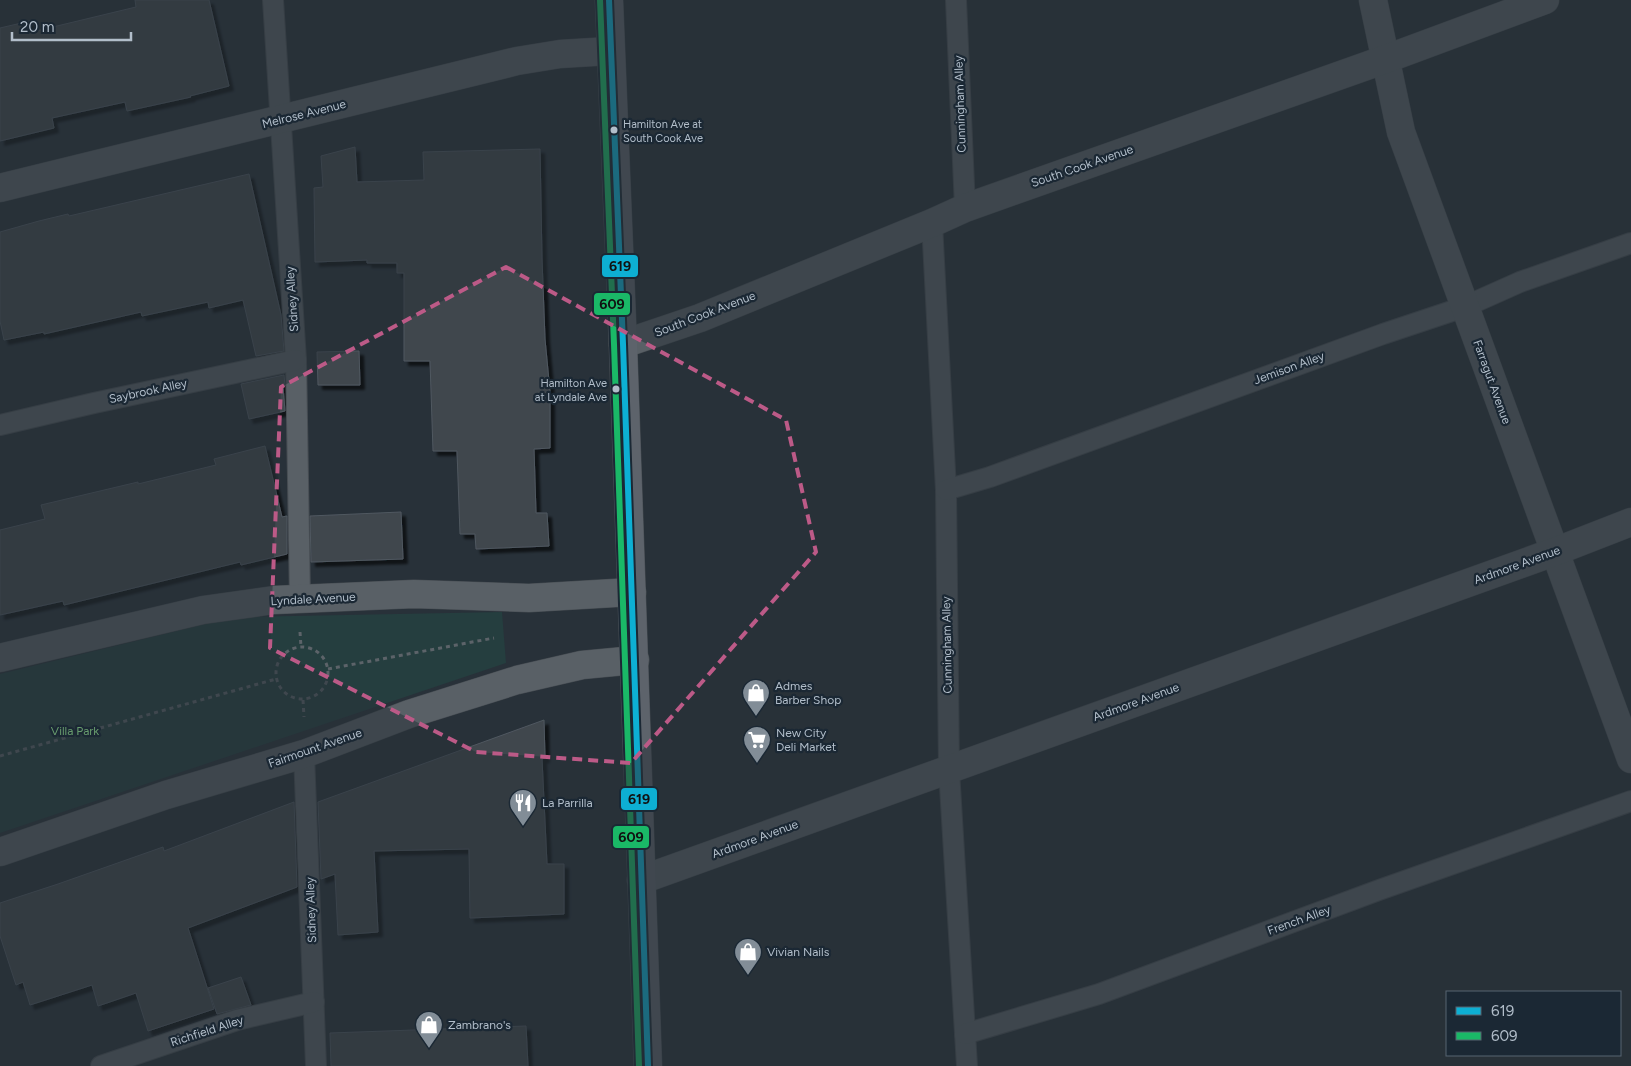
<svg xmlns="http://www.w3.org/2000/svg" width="1631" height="1066" font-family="Figtree,sans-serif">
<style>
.green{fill:#253e3f}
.building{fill:#3f464d;stroke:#505860;filter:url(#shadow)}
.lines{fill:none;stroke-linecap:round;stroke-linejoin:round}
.lane-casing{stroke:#474d53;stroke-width:22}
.street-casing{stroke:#474d53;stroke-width:29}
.secondary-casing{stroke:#474d53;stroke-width:29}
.path{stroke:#5c6369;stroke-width:3;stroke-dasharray:4 4;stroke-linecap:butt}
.lane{stroke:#596066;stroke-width:20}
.street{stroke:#596066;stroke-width:28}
.secondary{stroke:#5d636b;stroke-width:28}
.bus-1-casing{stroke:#1b2834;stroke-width:10}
.bus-2-casing{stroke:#1b2834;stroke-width:10}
.bus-1{stroke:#0dafd3;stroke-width:6}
.bus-2{stroke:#1ab867;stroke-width:6}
.marked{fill:none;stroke:#bc5a87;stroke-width:4;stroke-dasharray:10 6;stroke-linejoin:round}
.bus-dot{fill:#b2beca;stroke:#1b2834;stroke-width:2}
.labels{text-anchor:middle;stroke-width:4.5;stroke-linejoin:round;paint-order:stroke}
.bus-label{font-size:11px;fill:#b2beca;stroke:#1b2834;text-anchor:start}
.street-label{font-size:12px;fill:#b2beca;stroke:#1b2834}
.poi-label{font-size:12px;fill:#b2beca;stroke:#1b2834;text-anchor:start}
.park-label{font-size:12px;fill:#689c6e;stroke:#1b2834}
.line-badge{stroke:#1b2834;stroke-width:2}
.pale-badge-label{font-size:14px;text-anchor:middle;font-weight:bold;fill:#111}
</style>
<defs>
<filter id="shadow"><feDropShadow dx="4.5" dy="4.5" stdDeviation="1" flood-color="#0009"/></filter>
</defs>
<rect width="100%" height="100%" fill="#283139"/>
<!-- green -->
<path class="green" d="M502,612L506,663L0,833V674L234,617Z"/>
<!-- building -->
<g class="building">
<path d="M135,0H209L229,86L190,96L191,97L127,111L125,102L52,118L54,128L0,141V28L30,21L32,32L136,7Z"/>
<path d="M355,147L357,182L424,180L423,152L540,149L542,259L545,339L550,392V448L534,449L536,513H547L549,546L476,549L475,534H460L457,451H433L430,361H404V273H397V263H367V260L315,262L314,188L323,187L321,156Z"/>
<path d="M249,174L281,315L284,351L256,356L243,300L209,308L208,302L142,316L141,312L44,334V332L4,340L0,321V232L39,221L68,214L69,216Z"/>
<path d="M359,351L360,385H318L317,352Z"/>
<path d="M284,375L285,386H283L285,411L249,419L241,384Z"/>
<path d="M265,446L282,517L287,516V554L241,565L240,562L64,605L63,601L0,615V530L45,519L41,505L138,482V484L216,465L214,459Z"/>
<path d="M401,512L403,559L311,562L310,516Z"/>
<path d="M544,720L545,758L542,759L547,864H564V914L470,918L469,849L374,851L378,932L338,935L335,874L321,879L318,802Z"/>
<path d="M294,802L297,887L188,928L214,1009L148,1031L136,993L98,1006L92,985L30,1005L23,982L16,985L0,936V903L58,884L163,847L164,851Z"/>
<path d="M241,977L251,1005L217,1014L208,988Z"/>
<path d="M526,1026L528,1066H331L330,1033Z"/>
</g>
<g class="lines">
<defs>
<g id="lane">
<path d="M273,0L296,360L300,599"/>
<path d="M956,0L965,208"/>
<path d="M932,223L946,490L949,770L967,1066"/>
<path d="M0,425L94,403L296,360"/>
<path d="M946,490L990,477L1383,334L1464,307L1520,282L1631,243"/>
<path d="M304,754L316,1066"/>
<path d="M965,1034L1099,994L1379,890L1631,801"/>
<path d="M101,1066L237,1020L314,1002"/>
</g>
<g id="street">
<path d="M1373,0L1401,132L1631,759"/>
<path d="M0,188L517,61L560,54L610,51"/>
<path d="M623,344L700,318L932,223L965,208L1386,59L1545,0"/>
<path d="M0,658L203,610L274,600L414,594L529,598L632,592"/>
<path d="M0,852L166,795L304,754L409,714L517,680L582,665L635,660"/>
<path d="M641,880L1554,552L1631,522"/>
</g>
<path id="secondary" d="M609,0L623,344L648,1066"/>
</defs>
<!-- lane casing -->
<use href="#lane" class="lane-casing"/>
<!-- street casing -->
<use href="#street" class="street-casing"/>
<!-- secondary casing -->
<use href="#secondary" class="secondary-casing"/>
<!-- path -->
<g class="path">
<path d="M300,632L301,647"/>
<circle cx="302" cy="673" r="26"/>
<path d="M328,669L494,638"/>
<path d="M303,700L304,717"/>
<path d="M0,756L276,679"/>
</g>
<!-- lane -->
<use href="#lane" class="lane"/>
<!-- street -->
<use href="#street" class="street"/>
<!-- secondary -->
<use href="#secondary" class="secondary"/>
<defs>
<path id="bus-1" d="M609,0L623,344L648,1066"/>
<path id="bus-2" d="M600,0L614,344L639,1066"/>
</defs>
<!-- bus-1 casing -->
<use href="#bus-1" class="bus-1-casing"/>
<!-- bus-2 casing -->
<use href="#bus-2" class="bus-2-casing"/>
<!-- bus-1 -->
<use href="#bus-1" class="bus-1"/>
<!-- bus-2 -->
<use href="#bus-2" class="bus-2"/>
</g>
<!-- marked area -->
<path d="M0 0H1631V1066H0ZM506,267L786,420L816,552L631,763L476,752L270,648L281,387Z" fill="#283139" fill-opacity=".55" fill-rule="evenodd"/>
<path class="marked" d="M506,267L786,420L816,552L631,763L476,752L270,648L281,387Z"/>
<!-- icons -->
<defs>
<symbol id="shop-pin" viewBox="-11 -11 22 30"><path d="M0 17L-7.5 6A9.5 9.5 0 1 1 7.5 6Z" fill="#828d97" stroke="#1b2834"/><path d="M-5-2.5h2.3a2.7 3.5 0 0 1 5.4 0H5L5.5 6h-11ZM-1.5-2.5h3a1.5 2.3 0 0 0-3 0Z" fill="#fff"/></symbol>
<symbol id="supermarket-pin" viewBox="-11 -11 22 30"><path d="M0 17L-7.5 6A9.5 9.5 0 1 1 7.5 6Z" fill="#828d97" stroke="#1b2834"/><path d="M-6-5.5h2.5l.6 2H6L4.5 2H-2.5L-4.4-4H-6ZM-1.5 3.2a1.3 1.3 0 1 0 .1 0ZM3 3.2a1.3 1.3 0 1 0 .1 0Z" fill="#fff"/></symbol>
<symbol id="restaurant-pin" viewBox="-11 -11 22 30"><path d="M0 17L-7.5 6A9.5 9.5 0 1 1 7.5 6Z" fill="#828d97" stroke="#1b2834"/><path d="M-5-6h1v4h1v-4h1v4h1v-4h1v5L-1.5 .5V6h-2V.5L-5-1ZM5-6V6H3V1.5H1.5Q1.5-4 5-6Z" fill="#fff"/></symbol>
</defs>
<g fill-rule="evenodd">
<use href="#shop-pin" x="740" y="677" width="32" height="43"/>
<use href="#supermarket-pin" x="741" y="724" width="32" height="43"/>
<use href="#restaurant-pin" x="507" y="787" width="32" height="43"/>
<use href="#shop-pin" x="732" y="936" width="32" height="43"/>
<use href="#shop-pin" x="413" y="1009" width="32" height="43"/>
</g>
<!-- markers -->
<g class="bus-dot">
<circle cx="614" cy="130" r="4.5"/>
<circle cx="616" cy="389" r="4.5"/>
</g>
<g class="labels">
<!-- bus labels -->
<g class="bus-label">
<text x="623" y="128">Hamilton Ave at<tspan x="623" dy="14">South Cook Ave</tspan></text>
<text x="607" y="387" text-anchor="end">Hamilton Ave<tspan x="607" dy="14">at Lyndale Ave</tspan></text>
</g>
<!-- street labels -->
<g class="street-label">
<text transform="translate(960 104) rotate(-92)" y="4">Cunningham Alley</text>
<text transform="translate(304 114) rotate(-14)" y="4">Melrose Avenue</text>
<text transform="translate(1082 166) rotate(-19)" y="4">South Cook Avenue</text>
<text transform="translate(292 299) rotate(-94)" y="4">Sidney Alley</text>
<text transform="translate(705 314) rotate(-21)" y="4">South Cook Avenue</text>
<text transform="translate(1289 368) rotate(-20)" y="4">Jemison Alley</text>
<text transform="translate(1492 382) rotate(70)" y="4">Farragut Avenue</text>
<text transform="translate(148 391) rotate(-12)" y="4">Saybrook Alley</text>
<text transform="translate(1517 565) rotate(-20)" y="4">Ardmore Avenue</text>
<text transform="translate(313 599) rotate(-3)" y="4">Lyndale Avenue</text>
<text transform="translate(947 645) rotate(-91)" y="4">Cunningham Alley</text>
<text transform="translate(1136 702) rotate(-20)" y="4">Ardmore Avenue</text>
<text transform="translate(315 748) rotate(-19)" y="4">Fairmount Avenue</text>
<text transform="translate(755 839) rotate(-20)" y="4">Ardmore Avenue</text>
<text transform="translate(311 910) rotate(-92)" y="4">Sidney Alley</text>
<text transform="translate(1299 920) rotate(-20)" y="4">French Alley</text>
<text transform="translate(207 1031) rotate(-18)" y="4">Richfield Alley</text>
</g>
<!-- poi labels -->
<g class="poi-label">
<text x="775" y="690">Admes<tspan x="775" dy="14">Barber Shop</tspan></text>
<text x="776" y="737">New City<tspan x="776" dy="14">Deli Market</tspan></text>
<text x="542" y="807">La Parrilla</text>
<text x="767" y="956">Vivian Nails</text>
<text x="448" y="1029">Zambrano's</text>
</g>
<!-- park labels -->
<g class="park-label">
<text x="75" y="735">Villa Park</text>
</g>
</g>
<g class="line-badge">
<rect x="601" y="254" width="38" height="24" rx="5" fill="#0dafd3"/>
<rect x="593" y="292" width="38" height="24" rx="5" fill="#1ab867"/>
<rect x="620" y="787" width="38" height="24" rx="5" fill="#0dafd3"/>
<rect x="612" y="825" width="38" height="24" rx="5" fill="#1ab867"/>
</g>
<g class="pale-badge-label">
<text x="620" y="271">619</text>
<text x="612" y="309">609</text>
<text x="639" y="804">619</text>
<text x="631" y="842">609</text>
</g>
<!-- legend -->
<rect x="1446" y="991" width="175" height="65" fill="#1b2834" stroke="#576470"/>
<rect x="1456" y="1007" width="25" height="8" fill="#0dafd3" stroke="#576470"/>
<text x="1491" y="1016" font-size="15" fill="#b2beca">619</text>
<rect x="1456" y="1032" width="25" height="8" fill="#1ab867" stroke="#576470"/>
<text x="1491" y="1041" font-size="15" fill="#b2beca">609</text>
<!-- scale -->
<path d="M12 32v8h119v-8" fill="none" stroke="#b2beca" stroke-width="2.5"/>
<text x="20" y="32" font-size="15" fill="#b2beca" stroke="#1b2834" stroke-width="4" paint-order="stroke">20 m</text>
</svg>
